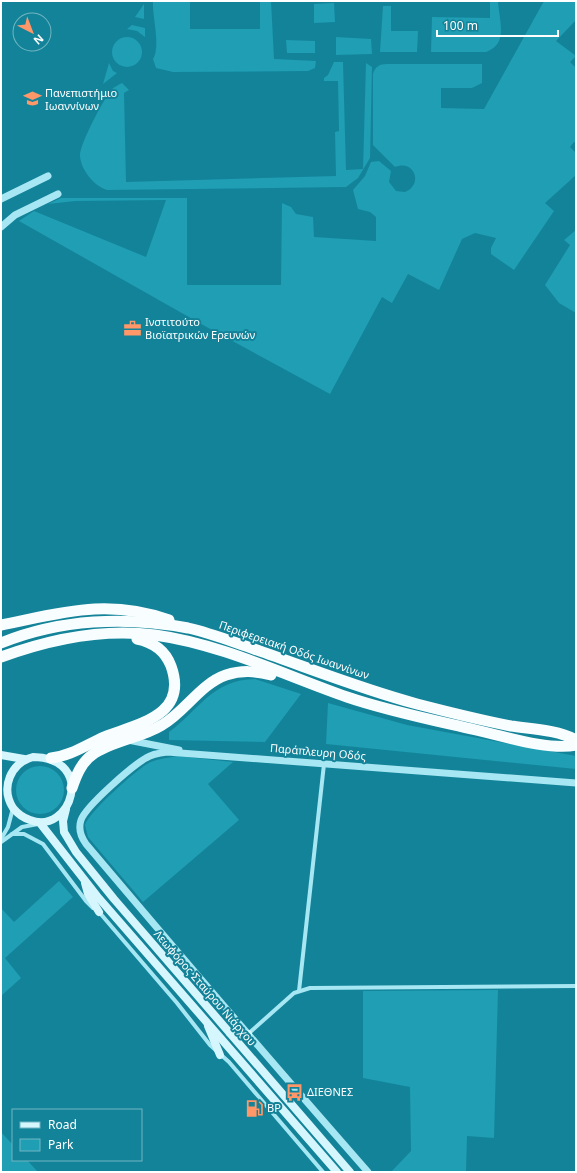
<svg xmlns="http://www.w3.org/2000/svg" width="577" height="1173" font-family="'Noto Sans',sans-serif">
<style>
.green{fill:#1f9eb4}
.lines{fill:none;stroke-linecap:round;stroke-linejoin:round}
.minor{stroke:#a6e7f3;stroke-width:4}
.tertiary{stroke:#a6e7f3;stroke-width:7}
.secondary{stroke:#d5f6fd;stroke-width:8}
.trunk{stroke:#f8feff;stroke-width:11}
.labels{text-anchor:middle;stroke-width:4;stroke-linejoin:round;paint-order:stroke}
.poi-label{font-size:11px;fill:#fff;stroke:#138399;text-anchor:start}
.street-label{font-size:11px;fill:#fff;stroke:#138399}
</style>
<rect width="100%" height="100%" fill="#138399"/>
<!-- green -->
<g class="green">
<path d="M153,1H190V29H260V1H271L274,59L316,61L315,68L308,71L173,72L156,68L153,59C161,46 152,17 153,1Z"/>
<path d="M490,1H498C499,21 509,44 486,52H431L432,17L490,18Z"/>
<path d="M544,1H576V20L556,41L576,56L570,62L576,68V143L574,142L570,147L576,153V175L545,203L554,211L514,270L491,254V248L496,238L475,233L462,239L439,290L408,274L392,303L382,297L330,394L203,325L19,221L34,211L146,257L166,200L75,201L48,204L61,198H187V285H281L282,203L291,207L296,214L313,217L314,237L376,241V217L370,212L358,209L353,190L365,176L371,162L379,161L391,171L389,182L396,191L405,192C424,184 414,159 395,167L373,145V74C375,67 379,64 387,64H482V83L472,88H441V108L484,109Z"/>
<path d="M334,3L335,22L314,23V4Z"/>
<path d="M144,4V19L135,17Z"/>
<path d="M383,6H391V31H418L417,52H380Z"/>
<path d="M132,25L145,28V37L137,31L127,29Z"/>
<circle cx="127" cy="52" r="15"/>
<path d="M336,37L371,39L372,54L336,55Z"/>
<path d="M286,40L315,41V53H287Z"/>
<path d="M334,62H343L346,170L363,169L366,63L372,67L370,158L358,178L346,187L107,190C94,186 81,170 80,156C79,145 104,99 111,90C114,87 118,85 122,83L129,90L124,93L126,182L336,176L335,132L339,131L338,81H324V78L328,75Z"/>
<path d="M109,63L113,71L117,73L103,84Z"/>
<path d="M576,230V313L559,303L545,285L570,245L564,240Z"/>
<path d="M255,679L301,694L265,742L169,740V732C200,709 212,680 255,679Z"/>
<path d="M328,703L407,725L576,756V769L326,744Z"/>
<path d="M177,756L233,762L208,784L239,820L143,902L88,837L85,825C89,812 134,772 147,764C155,759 167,758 177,756Z"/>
<circle cx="40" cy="790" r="24"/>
<path d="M59,881L73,897L5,958L21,978L1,996V908L14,922Z"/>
<path d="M498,990L494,1138L467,1136L466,1172H391L411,1151L410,1087L363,1078V991Z"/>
<path d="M1,1132L13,1145V1160H27L38,1172H1Z"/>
</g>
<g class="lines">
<!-- minor -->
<g class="minor">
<path d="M12,834H24L43,844L86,901L93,908"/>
<path d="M1,839L8,827L13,808"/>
<path d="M1,842L22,827L38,824"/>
<path d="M99,912L177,1003L210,1045L229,1062L323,1172"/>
<path d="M299,991L324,764"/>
<path d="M248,1034L294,993L310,988L576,986"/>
</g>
<!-- tertiary -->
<g class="tertiary">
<path d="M1,199L48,176"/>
<path d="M1,227L15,215L58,194"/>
<path d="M128,740L179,750"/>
<path d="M368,1172C273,1064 179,954 86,844C81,837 78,829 81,820C86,806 132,766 146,758C152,754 159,753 167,752L576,783"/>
</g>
<!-- secondary -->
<g class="secondary">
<path d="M1,755L24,759"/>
<path d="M33,757C97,758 71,836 30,820C24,818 17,813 13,808C0,787 11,763 33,757Z"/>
<path d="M66,809L63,821L64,832L76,852L114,899L350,1172"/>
<path d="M40,823L97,896L337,1172"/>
<path d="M85,883L88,894L99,912"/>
<path d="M208,1026L220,1055"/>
<path d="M230,1033L248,1034"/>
</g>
<!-- trunk -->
<g class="trunk">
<path d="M1,625C61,613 107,598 169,620"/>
<path d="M1,643C60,619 126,616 188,628C211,633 233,642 254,649C309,668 361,689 417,704C448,712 480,720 511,726C532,729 558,730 576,740"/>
<path d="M1,657C50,639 103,628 155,635C221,644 284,675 347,697C388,711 433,720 476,730C503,736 550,751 576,745"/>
<path d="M51,758C70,756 86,745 104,737C137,724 189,716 171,666C165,650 152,642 137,639"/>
<path d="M72,788C76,776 81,763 92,755C111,741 141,738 162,725C185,712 200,684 226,675C242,670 255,671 271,675"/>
</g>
</g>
<!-- icons -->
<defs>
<symbol id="university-bare" viewBox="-9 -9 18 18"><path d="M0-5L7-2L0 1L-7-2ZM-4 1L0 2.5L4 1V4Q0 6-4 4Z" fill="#ff9768" stroke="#138399" stroke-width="2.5" paint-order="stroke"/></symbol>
<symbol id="office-bare" viewBox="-9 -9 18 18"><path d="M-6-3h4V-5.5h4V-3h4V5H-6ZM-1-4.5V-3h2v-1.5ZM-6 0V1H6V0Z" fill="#ff9768" stroke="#138399" stroke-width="2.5" paint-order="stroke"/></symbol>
<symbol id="bus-bare" viewBox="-9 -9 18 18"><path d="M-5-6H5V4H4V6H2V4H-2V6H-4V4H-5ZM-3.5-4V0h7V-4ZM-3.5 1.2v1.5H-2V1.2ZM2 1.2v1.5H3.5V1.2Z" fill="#ff9768" stroke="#138399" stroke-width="2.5" paint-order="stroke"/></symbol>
<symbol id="fuel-bare" viewBox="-9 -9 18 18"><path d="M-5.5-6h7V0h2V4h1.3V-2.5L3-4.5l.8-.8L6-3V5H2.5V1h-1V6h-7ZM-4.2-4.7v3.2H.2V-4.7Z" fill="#ff9768" stroke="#138399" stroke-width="2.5" paint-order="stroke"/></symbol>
</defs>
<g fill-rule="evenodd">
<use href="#university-bare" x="20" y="86" width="25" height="25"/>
<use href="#office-bare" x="120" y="316" width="25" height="25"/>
<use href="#bus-bare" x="282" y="1080" width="25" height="25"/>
<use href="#fuel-bare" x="242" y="1096" width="25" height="25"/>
</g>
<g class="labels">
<!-- poi labels -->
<g class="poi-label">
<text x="45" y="97">Πανεπιστήμιο<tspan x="45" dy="13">Ιωαννίνων</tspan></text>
<text x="145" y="326">Ινστιτούτο<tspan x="145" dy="13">Βιοϊατρικών Ερευνών</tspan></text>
<text x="307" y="1096">ΔΙΕΘΝΕΣ</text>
<text x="267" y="1112">BP</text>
</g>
<!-- street labels -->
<g class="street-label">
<text transform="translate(294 650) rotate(19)" y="4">Περιφερειακή Οδός Ιωαννίνων</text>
<text transform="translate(318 752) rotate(5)" y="4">Παράπλευρη Οδός</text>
<text transform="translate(205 988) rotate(49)" y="4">Λεωφόρος Σταύρου Νιάρχου</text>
</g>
</g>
<!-- border -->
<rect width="577" height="1173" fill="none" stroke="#ffffff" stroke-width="4"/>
<!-- legend -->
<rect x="12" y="1109" width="130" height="52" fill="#138399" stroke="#71b5c2"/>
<rect x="20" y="1122" width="20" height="6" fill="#d5f6fd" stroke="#71b5c2"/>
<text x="48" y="1129" font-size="12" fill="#ffffff">Road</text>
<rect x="20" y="1139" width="20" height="12" fill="#1f9eb4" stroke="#71b5c2"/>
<text x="48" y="1149" font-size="12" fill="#ffffff">Park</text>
<!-- north arrow -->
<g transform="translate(32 32) rotate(138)"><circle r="19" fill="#138399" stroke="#71b5c2"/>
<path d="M0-3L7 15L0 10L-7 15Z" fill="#ff9768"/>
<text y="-6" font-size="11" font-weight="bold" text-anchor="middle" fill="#ffffff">N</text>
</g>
<!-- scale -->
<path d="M437 30v6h121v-6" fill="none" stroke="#ffffff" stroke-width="2"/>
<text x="443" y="30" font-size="12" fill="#ffffff" stroke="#138399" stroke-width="3" paint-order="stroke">100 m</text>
</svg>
